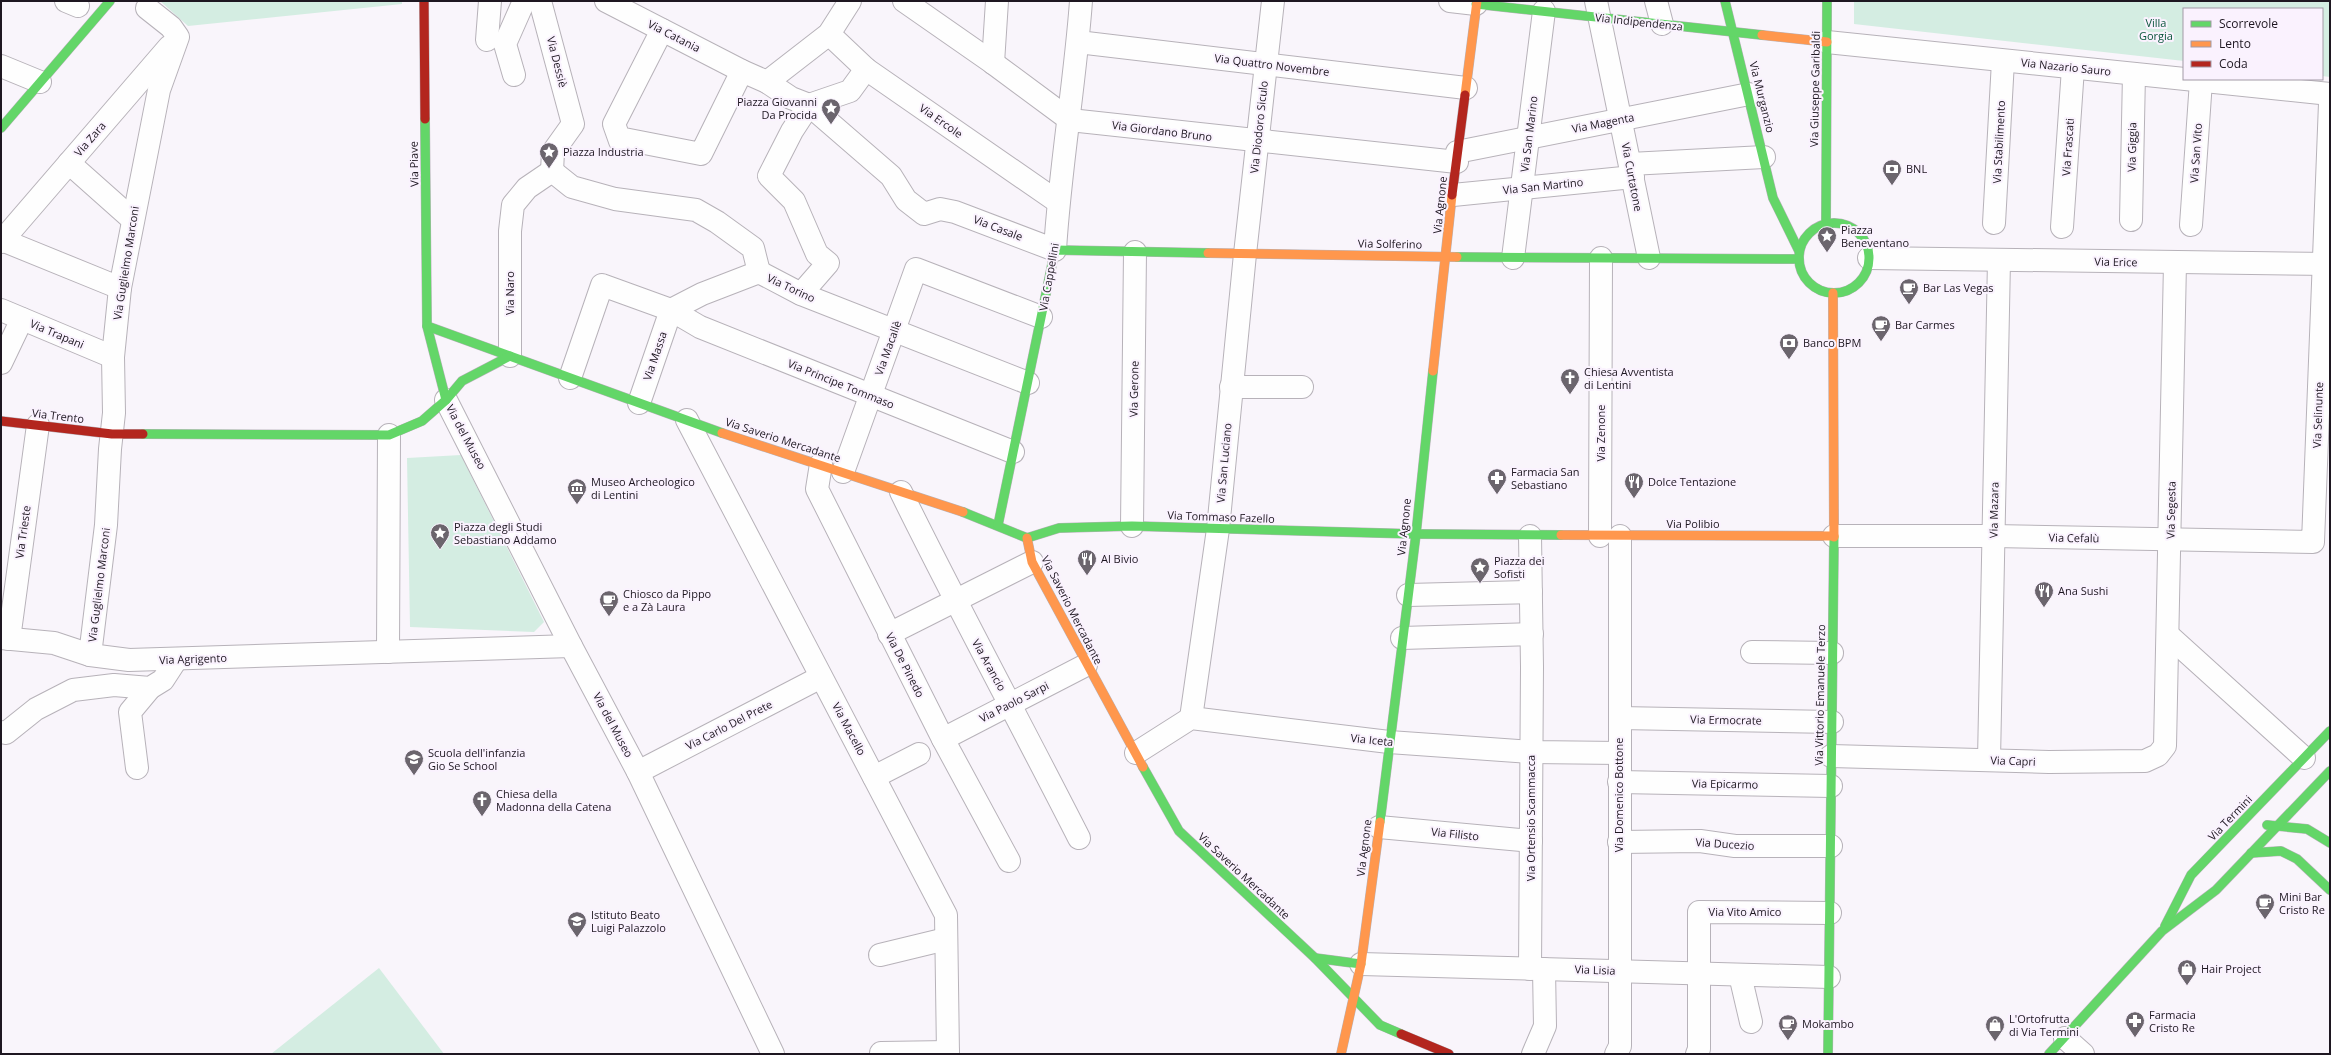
<svg xmlns="http://www.w3.org/2000/svg" width="2331" height="1055" font-family="'Open Sans',sans-serif">
<style>
.green{fill:#d4ede2}
.lines{fill:none;stroke-linecap:round;stroke-linejoin:round}
.street-casing{stroke:#b7b2b9;stroke-width:24}
.fast-casing{stroke:#b7b2b9;stroke-width:10}
.slow-casing{stroke:#b7b2b9;stroke-width:10}
.jam-casing{stroke:#b7b2b9;stroke-width:10}
.street{stroke:#fefefe;stroke-width:22}
.fast{stroke:#63d668;stroke-width:9}
.slow{stroke:#ff974d;stroke-width:9}
.jam{stroke:#b3261e;stroke-width:9}
.labels{text-anchor:middle;stroke-width:4;stroke-linejoin:round;paint-order:stroke}
.street-label{font-size:11px;fill:#1e1721;stroke:#faf2fe}
.park-label{font-size:11px;fill:#0a563c;stroke:#faf2fe}
.poi-label{font-size:11px;fill:#1e1721;stroke:#faf2fe;text-anchor:start}
</style>
<rect width="100%" height="100%" fill="#f9f5fb"/>
<!-- green -->
<g class="green">
<path d="M160,1H402V4L188,26Z"/>
<path d="M1854,1H2330V77L2322,76V9H2184V61L1854,24Z"/>
<path d="M461,455L544,622L534,632L410,627L407,458Z"/>
<path d="M379,968L444,1054H271Z"/>
</g>
<g class="lines">
<defs>
<g id="street">
<path d="M66,1L78,6"/>
<path d="M540,1L573,124L553,152L552,171"/>
<path d="M606,1L742,71L767,82L791,98L809,105L891,176L906,200L924,214L940,209L955,212L1055,250C1060,167 1075,84 1081,1"/>
<path d="M904,1L993,63L1070,120L1457,162"/>
<path d="M1450,1L1476,4"/>
<path d="M1596,1L1649,258"/>
<path d="M1656,1L1662,24"/>
<path d="M662,30L614,124L620,141L624,139L701,154L742,71"/>
<path d="M829,34L866,69L1058,202"/>
<path d="M487,40L490,1"/>
<path d="M1078,42L1466,88"/>
<path d="M1827,42L2330,94"/>
<path d="M993,63L997,1"/>
<path d="M1,66L40,82"/>
<path d="M514,75L505,44L524,1"/>
<path d="M767,82L829,34L850,1"/>
<path d="M1457,152L1749,94"/>
<path d="M69,163L132,219"/>
<path d="M1630,164L1764,157"/>
<path d="M552,171L572,187L615,199L696,210L717,222L753,248L759,272"/>
<path d="M1453,195L1633,177"/>
<path d="M2131,220L2134,74"/>
<path d="M1994,223L2003,61"/>
<path d="M2191,225L2201,81"/>
<path d="M2062,227L2073,68"/>
<path d="M2,240L120,288"/>
<path d="M1,242L169,47"/>
<path d="M1513,258L1544,11"/>
<path d="M1869,258L2330,264"/>
<path d="M801,294L828,263L817,254L794,201L769,176L792,131L809,105L850,91L866,69"/>
<path d="M1,310L113,357"/>
<path d="M510,356V231L513,205L527,188L552,171"/>
<path d="M1,363L22,319"/>
<path d="M570,378L602,285L671,310L702,294L759,272L801,294L1028,383"/>
<path d="M1231,387H1302"/>
<path d="M446,400L571,646L638,772L773,1054"/>
<path d="M639,403L671,310L700,327L1013,452"/>
<path d="M687,420L946,915L948,1054"/>
<path d="M821,464L817,489L943,739L1009,861"/>
<path d="M843,472L916,269L1041,317"/>
<path d="M901,492C958,608 1020,722 1079,838"/>
<path d="M1132,526L1135,252"/>
<path d="M1530,536L1532,667L1530,969"/>
<path d="M1600,536L1601,258"/>
<path d="M1834,536H1993L2313,542L2330,103"/>
<path d="M1408,595L1531,592"/>
<path d="M889,634L1032,562"/>
<path d="M2168,635L2304,758"/>
<path d="M1,638L54,643L90,655L129,660L571,646"/>
<path d="M1402,638L1532,634"/>
<path d="M9,639L38,425"/>
<path d="M388,652L389,435"/>
<path d="M1752,652L1832,653"/>
<path d="M90,655L106,525L110,449L114,413L113,357L120,288L159,90L178,37L171,27L147,8"/>
<path d="M1191,718L1218,529L1245,254L1273,1"/>
<path d="M1620,718L1832,722"/>
<path d="M1,732L6,733L36,709L73,690L114,685L150,688L163,680L176,660"/>
<path d="M943,739L1086,665"/>
<path d="M1136,753L1191,718L1389,742L1531,752L1620,753"/>
<path d="M1831,756L2049,762L2145,761L2158,755L2165,746L2175,263"/>
<path d="M1989,760L1999,260"/>
<path d="M137,768L130,712L150,688"/>
<path d="M638,772L821,677"/>
<path d="M874,777L919,754"/>
<path d="M1619,782L1831,786"/>
<path d="M1379,827L1531,841"/>
<path d="M1619,842L1700,841L1735,846H1831"/>
<path d="M880,955L946,939"/>
<path d="M1361,964L1829,977"/>
<path d="M1740,975L1751,1022"/>
<path d="M2065,1038L2083,1054"/>
<path d="M881,1053L948,1052"/>
<path d="M1533,1054L1545,1026L1544,969"/>
<path d="M1616,1054L1620,1046V536"/>
<path d="M1697,1054L1699,1049V912L1830,913"/>
</g>
<g id="fast">
<path d="M1725,1L1773,198L1799,251"/>
<path d="M1476,4L1762,35"/>
<path d="M425,119L427,326L446,400"/>
<path d="M1,128L110,1"/>
<path d="M1826,223L1827,1"/>
<circle cx="1834" cy="258" r="35"/>
<path d="M1457,257L1799,259"/>
<path d="M427,326L722,433"/>
<path d="M143,434L389,435L422,421L446,400L462,381L510,356"/>
<path d="M963,512L1027,538"/>
<path d="M998,525L1055,250L1208,253"/>
<path d="M1027,538L1059,528L1132,526L1416,534L1561,535"/>
<path d="M1143,767L1179,831L1315,958L1380,1025L1401,1034"/>
<path d="M1380,822L1416,534L1433,371"/>
<path d="M2267,825L2307,829L2330,843"/>
<path d="M2251,853L2281,851L2297,859L2330,890"/>
<path d="M2165,926L2191,875L2330,731"/>
<path d="M1315,958L1361,964"/>
<path d="M1828,1054L1834,537"/>
<path d="M2049,1054L2162,931L2216,890L2330,771"/>
</g>
<g id="slow">
<path d="M1762,35L1827,42"/>
<path d="M1465,95L1477,1"/>
<path d="M1208,253L1457,257"/>
<path d="M1833,293L1834,537"/>
<path d="M1433,371L1452,195"/>
<path d="M722,433L963,512"/>
<path d="M1561,535L1834,536"/>
<path d="M1027,538L1032,562L1143,767"/>
<path d="M1341,1054L1361,964L1380,822"/>
</g>
<g id="jam">
<path d="M424,1L425,119"/>
<path d="M1452,195L1465,95"/>
<path d="M1,421L112,434H143"/>
<path d="M1401,1034L1449,1054"/>
</g>
</defs>
<!-- street casing -->
<use href="#street" class="street-casing"/>
<!-- fast casing -->
<use href="#fast" class="fast-casing"/>
<!-- slow casing -->
<use href="#slow" class="slow-casing"/>
<!-- jam casing -->
<use href="#jam" class="jam-casing"/>
<!-- street -->
<use href="#street" class="street"/>
<!-- fast -->
<use href="#fast" class="fast"/>
<!-- slow -->
<use href="#slow" class="slow"/>
<!-- jam -->
<use href="#jam" class="jam"/>
</g>
<!-- icons -->
<defs>
<symbol id="sight-pin" viewBox="-11 -11 22 30"><path d="M0 17L-7.5 6A9.5 9.5 0 1 1 7.5 6Z" fill="#6b656d" stroke="#faf2fe"/><path d="M0-6L1.8-2.2L6-1.7L2.9 1.2L3.7 5.4L0 3.3L-3.7 5.4L-2.9 1.2L-6-1.7L-1.8-2.2Z" fill="#fff"/></symbol>
<symbol id="bank-pin" viewBox="-11 -11 22 30"><path d="M0 17L-7.5 6A9.5 9.5 0 1 1 7.5 6Z" fill="#6b656d" stroke="#faf2fe"/><path d="M-6-4H6V4H-6ZM0-2.3a2.3 2.3 0 1 0 0 4.6a2.3 2.3 0 1 0 0-4.6Z" fill="#fff"/></symbol>
<symbol id="cafe-pin" viewBox="-11 -11 22 30"><path d="M0 17L-7.5 6A9.5 9.5 0 1 1 7.5 6Z" fill="#6b656d" stroke="#faf2fe"/><path d="M-5.5-4.5H6V0H3Q3 3.5 0 3.5H-2.5Q-5.5 3.5-5.5 0ZM3-3.2v2h1.7v-2ZM-6 4.5H4V6H-6Z" fill="#fff"/></symbol>
<symbol id="church-pin" viewBox="-11 -11 22 30"><path d="M0 17L-7.5 6A9.5 9.5 0 1 1 7.5 6Z" fill="#6b656d" stroke="#faf2fe"/><path d="M-1.2-6h2.4v3.5h3.3v2.4h-3.3V6h-2.4V-.1h-3.3v-2.4h3.3Z" fill="#fff"/></symbol>
<symbol id="pharmacy-pin" viewBox="-11 -11 22 30"><path d="M0 17L-7.5 6A9.5 9.5 0 1 1 7.5 6Z" fill="#6b656d" stroke="#faf2fe"/><path d="M-2-6h4v4h4v4h-4v4h-4v-4h-4v-4h4Z" fill="#fff"/></symbol>
<symbol id="restaurant-pin" viewBox="-11 -11 22 30"><path d="M0 17L-7.5 6A9.5 9.5 0 1 1 7.5 6Z" fill="#6b656d" stroke="#faf2fe"/><path d="M-5-6h1v4h1v-4h1v4h1v-4h1v5L-1.5 .5V6h-2V.5L-5-1ZM5-6V6H3V1.5H1.5Q1.5-4 5-6Z" fill="#fff"/></symbol>
<symbol id="museum-pin" viewBox="-11 -11 22 30"><path d="M0 17L-7.5 6A9.5 9.5 0 1 1 7.5 6Z" fill="#6b656d" stroke="#faf2fe"/><path d="M0-6L6-3V-2H-6V-3ZM-5-1h2V3h-2ZM-1-1h2V3h-2ZM3-1h2V3H3ZM-6 4H6V6H-6Z" fill="#fff"/></symbol>
<symbol id="school-pin" viewBox="-11 -11 22 30"><path d="M0 17L-7.5 6A9.5 9.5 0 1 1 7.5 6Z" fill="#6b656d" stroke="#faf2fe"/><path d="M0-5L7-2L0 1L-7-2ZM-4 1L0 2.5L4 1V4Q0 6-4 4Z" fill="#fff"/></symbol>
<symbol id="shop-pin" viewBox="-11 -11 22 30"><path d="M0 17L-7.5 6A9.5 9.5 0 1 1 7.5 6Z" fill="#6b656d" stroke="#faf2fe"/><path d="M-5-2.5h2.3a2.7 3.5 0 0 1 5.4 0H5L5.5 6h-11ZM-1.5-2.5h3a1.5 2.3 0 0 0-3 0Z" fill="#fff"/></symbol>
</defs>
<g fill-rule="evenodd">
<use href="#sight-pin" x="820" y="97" width="22" height="30"/>
<use href="#sight-pin" x="538" y="141" width="22" height="30"/>
<use href="#bank-pin" x="1881" y="158" width="22" height="30"/>
<use href="#sight-pin" x="1816" y="225" width="22" height="30"/>
<use href="#cafe-pin" x="1898" y="277" width="22" height="30"/>
<use href="#cafe-pin" x="1870" y="314" width="22" height="30"/>
<use href="#bank-pin" x="1778" y="332" width="22" height="30"/>
<use href="#church-pin" x="1559" y="367" width="22" height="30"/>
<use href="#pharmacy-pin" x="1486" y="467" width="22" height="30"/>
<use href="#restaurant-pin" x="1623" y="471" width="22" height="30"/>
<use href="#museum-pin" x="566" y="477" width="22" height="30"/>
<use href="#sight-pin" x="429" y="522" width="22" height="30"/>
<use href="#restaurant-pin" x="1076" y="548" width="22" height="30"/>
<use href="#sight-pin" x="1469" y="556" width="22" height="30"/>
<use href="#restaurant-pin" x="2033" y="580" width="22" height="30"/>
<use href="#cafe-pin" x="598" y="589" width="22" height="30"/>
<use href="#school-pin" x="403" y="748" width="22" height="30"/>
<use href="#church-pin" x="471" y="789" width="22" height="30"/>
<use href="#cafe-pin" x="2254" y="892" width="22" height="30"/>
<use href="#school-pin" x="566" y="910" width="22" height="30"/>
<use href="#shop-pin" x="2176" y="958" width="22" height="30"/>
<use href="#pharmacy-pin" x="2124" y="1010" width="22" height="30"/>
<use href="#cafe-pin" x="1777" y="1013" width="22" height="30"/>
<use href="#shop-pin" x="1984" y="1014" width="22" height="30"/>
</g>
<g class="labels">
<!-- street labels -->
<g class="street-label">
<text transform="translate(1639 22) rotate(6)" y="4">Via Indipendenza</text>
<text transform="translate(674 36) rotate(27)" y="4">Via Catania</text>
<text transform="translate(557 62) rotate(76)" y="4">Via Dessiè</text>
<text transform="translate(1272 65) rotate(7)" y="4">Via Quattro Novembre</text>
<text transform="translate(2066 67) rotate(6)" y="4">Via Nazario Sauro</text>
<text transform="translate(1815 89) rotate(-89)" y="4">Via Giuseppe Garibaldi</text>
<text transform="translate(1762 97) rotate(76)" y="4">Via Murganzio</text>
<text transform="translate(941 121) rotate(35)" y="4">Via Ercole</text>
<text transform="translate(1603 123) rotate(-11)" y="4">Via Magenta</text>
<text transform="translate(1259 127) rotate(-84)" y="4">Via Diodoro Siculo</text>
<text transform="translate(1162 131) rotate(7)" y="4">Via Giordano Bruno</text>
<text transform="translate(1529 134) rotate(-83)" y="4">Via San Marino</text>
<text transform="translate(90 139) rotate(-49)" y="4">Via Zara</text>
<text transform="translate(1999 142) rotate(-87)" y="4">Via Stabilimento</text>
<text transform="translate(2068 147) rotate(-86)" y="4">Via Frascati</text>
<text transform="translate(2132 147) rotate(-89)" y="4">Via Giggia</text>
<text transform="translate(2196 153) rotate(-86)" y="4">Via San Vito</text>
<text transform="translate(414 164) rotate(-91)" y="4">Via Piave</text>
<text transform="translate(1632 177) rotate(79)" y="4">Via Curtatone</text>
<text transform="translate(1543 186) rotate(-6)" y="4">Via San Martino</text>
<text transform="translate(1440 205) rotate(-84)" y="4">Via Agnone</text>
<text transform="translate(998 228) rotate(21)" y="4">Via Casale</text>
<text transform="translate(1390 244) rotate(1)" y="4">Via Solferino</text>
<text transform="translate(2116 262) rotate(1)" y="4">Via Erice</text>
<text transform="translate(126 263) rotate(-81)" y="4">Via Guglielmo Marconi</text>
<text transform="translate(1049 277) rotate(-80)" y="4">Via Cappellini</text>
<text transform="translate(791 288) rotate(25)" y="4">Via Torino</text>
<text transform="translate(510 293) rotate(-90)" y="4">Via Naro</text>
<text transform="translate(57 334) rotate(23)" y="4">Via Trapani</text>
<text transform="translate(888 348) rotate(-70)" y="4">Via Macallè</text>
<text transform="translate(655 356) rotate(-71)" y="4">Via Massa</text>
<text transform="translate(841 384) rotate(22)" y="4">Via Principe Tommaso</text>
<text transform="translate(1134 389) rotate(-89)" y="4">Via Gerone</text>
<text transform="translate(2318 415) rotate(-88)" y="4">Via Selinunte</text>
<text transform="translate(58 416) rotate(7)" y="4">Via Trento</text>
<text transform="translate(1601 433) rotate(-90)" y="4">Via Zenone</text>
<text transform="translate(466 437) rotate(62)" y="4">Via del Museo</text>
<text transform="translate(783 440) rotate(18)" y="4">Via Saverio Mercadante</text>
<text transform="translate(1224 463) rotate(-85)" y="4">Via San Luciano</text>
<text transform="translate(1994 510) rotate(-89)" y="4">Via Mazara</text>
<text transform="translate(2171 510) rotate(-89)" y="4">Via Segesta</text>
<text transform="translate(1221 517) rotate(2)" y="4">Via Tommaso Fazello</text>
<text x="1693" y="528">Via Polibio</text>
<text transform="translate(1404 527) rotate(-84)" y="4">Via Agnone</text>
<text transform="translate(23 532) rotate(-82)" y="4">Via Trieste</text>
<text transform="translate(2074 538) rotate(1)" y="4">Via Cefalù</text>
<text transform="translate(99 585) rotate(-83)" y="4">Via Guglielmo Marconi</text>
<text transform="translate(1072 610) rotate(63)" y="4">Via Saverio Mercadante</text>
<text transform="translate(193 659) rotate(-2)" y="4">Via Agrigento</text>
<text transform="translate(905 665) rotate(63)" y="4">Via De Pinedo</text>
<text transform="translate(989 665) rotate(61)" y="4">Via Arancio</text>
<text transform="translate(1820 695) rotate(-89)" y="4">Via Vittorio Emanuele Terzo</text>
<text transform="translate(1014 702) rotate(-27)" y="4">Via Paolo Sarpi</text>
<text transform="translate(1726 720) rotate(1)" y="4">Via Ermocrate</text>
<text transform="translate(613 725) rotate(62)" y="4">Via del Museo</text>
<text transform="translate(729 725) rotate(-27)" y="4">Via Carlo Del Prete</text>
<text transform="translate(849 729) rotate(62)" y="4">Via Macello</text>
<text transform="translate(1372 740) rotate(6)" y="4">Via Iceta</text>
<text transform="translate(2013 761) rotate(2)" y="4">Via Capri</text>
<text transform="translate(1725 784) rotate(1)" y="4">Via Epicarmo</text>
<text transform="translate(1619 795) rotate(-90)" y="4">Via Domenico Bottone</text>
<text transform="translate(1531 818) rotate(-90)" y="4">Via Ortensio Scammacca</text>
<text transform="translate(2230 818) rotate(-46)" y="4">Via Termini</text>
<text transform="translate(1455 834) rotate(6)" y="4">Via Filisto</text>
<text transform="translate(1725 844) rotate(4)" y="4">Via Ducezio</text>
<text transform="translate(1364 848) rotate(-83)" y="4">Via Agnone</text>
<text transform="translate(1244 876) rotate(43)" y="4">Via Saverio Mercadante</text>
<text x="1745" y="916">Via Vito Amico</text>
<text transform="translate(1595 970) rotate(2)" y="4">Via Lisia</text>
</g>
<!-- park labels -->
<g class="park-label">
<text x="2156" y="27">Villa<tspan x="2156" dy="13">Gorgia</tspan></text>
</g>
<!-- poi labels -->
<g class="poi-label">
<text x="817" y="106" text-anchor="end">Piazza Giovanni<tspan x="817" dy="13">Da Procida</tspan></text>
<text x="563" y="156">Piazza Industria</text>
<text x="1906" y="173">BNL</text>
<text x="1841" y="234">Piazza<tspan x="1841" dy="13">Beneventano</tspan></text>
<text x="1923" y="292">Bar Las Vegas</text>
<text x="1895" y="329">Bar Carmes</text>
<text x="1803" y="347">Banco BPM</text>
<text x="1584" y="376">Chiesa Avventista<tspan x="1584" dy="13">di Lentini</tspan></text>
<text x="1511" y="476">Farmacia San<tspan x="1511" dy="13">Sebastiano</tspan></text>
<text x="591" y="486">Museo Archeologico<tspan x="591" dy="13">di Lentini</tspan></text>
<text x="1648" y="486">Dolce Tentazione</text>
<text x="454" y="531">Piazza degli Studi<tspan x="454" dy="13">Sebastiano Addamo</tspan></text>
<text x="1101" y="563">Al Bivio</text>
<text x="1494" y="565">Piazza dei<tspan x="1494" dy="13">Sofisti</tspan></text>
<text x="2058" y="595">Ana Sushi</text>
<text x="623" y="598">Chiosco da Pippo<tspan x="623" dy="13">e a Zà Laura</tspan></text>
<text x="428" y="757">Scuola dell'infanzia<tspan x="428" dy="13">Gio Se School</tspan></text>
<text x="496" y="798">Chiesa della<tspan x="496" dy="13">Madonna della Catena</tspan></text>
<text x="2279" y="901">Mini Bar<tspan x="2279" dy="13">Cristo Re</tspan></text>
<text x="591" y="919">Istituto Beato<tspan x="591" dy="13">Luigi Palazzolo</tspan></text>
<text x="2201" y="973">Hair Project</text>
<text x="2149" y="1019">Farmacia<tspan x="2149" dy="13">Cristo Re</tspan></text>
<text x="2009" y="1023">L'Ortofrutta<tspan x="2009" dy="13">di Via Termini</tspan></text>
<text x="1802" y="1028">Mokambo</text>
</g>
</g>
<!-- border -->
<rect width="2331" height="1055" fill="none" stroke="#1e1721" stroke-width="4"/>
<!-- legend -->
<rect x="2183" y="8" width="140" height="72" fill="#faf2fe" stroke="#a29aa6"/>
<rect x="2191" y="21" width="20" height="6" fill="#63d668" stroke="#a29aa6"/>
<text x="2219" y="28" font-size="12" fill="#1e1721">Scorrevole</text>
<rect x="2191" y="41" width="20" height="6" fill="#ff974d" stroke="#a29aa6"/>
<text x="2219" y="48" font-size="12" fill="#1e1721">Lento</text>
<rect x="2191" y="61" width="20" height="6" fill="#b3261e" stroke="#a29aa6"/>
<text x="2219" y="68" font-size="12" fill="#1e1721">Coda</text>
</svg>
